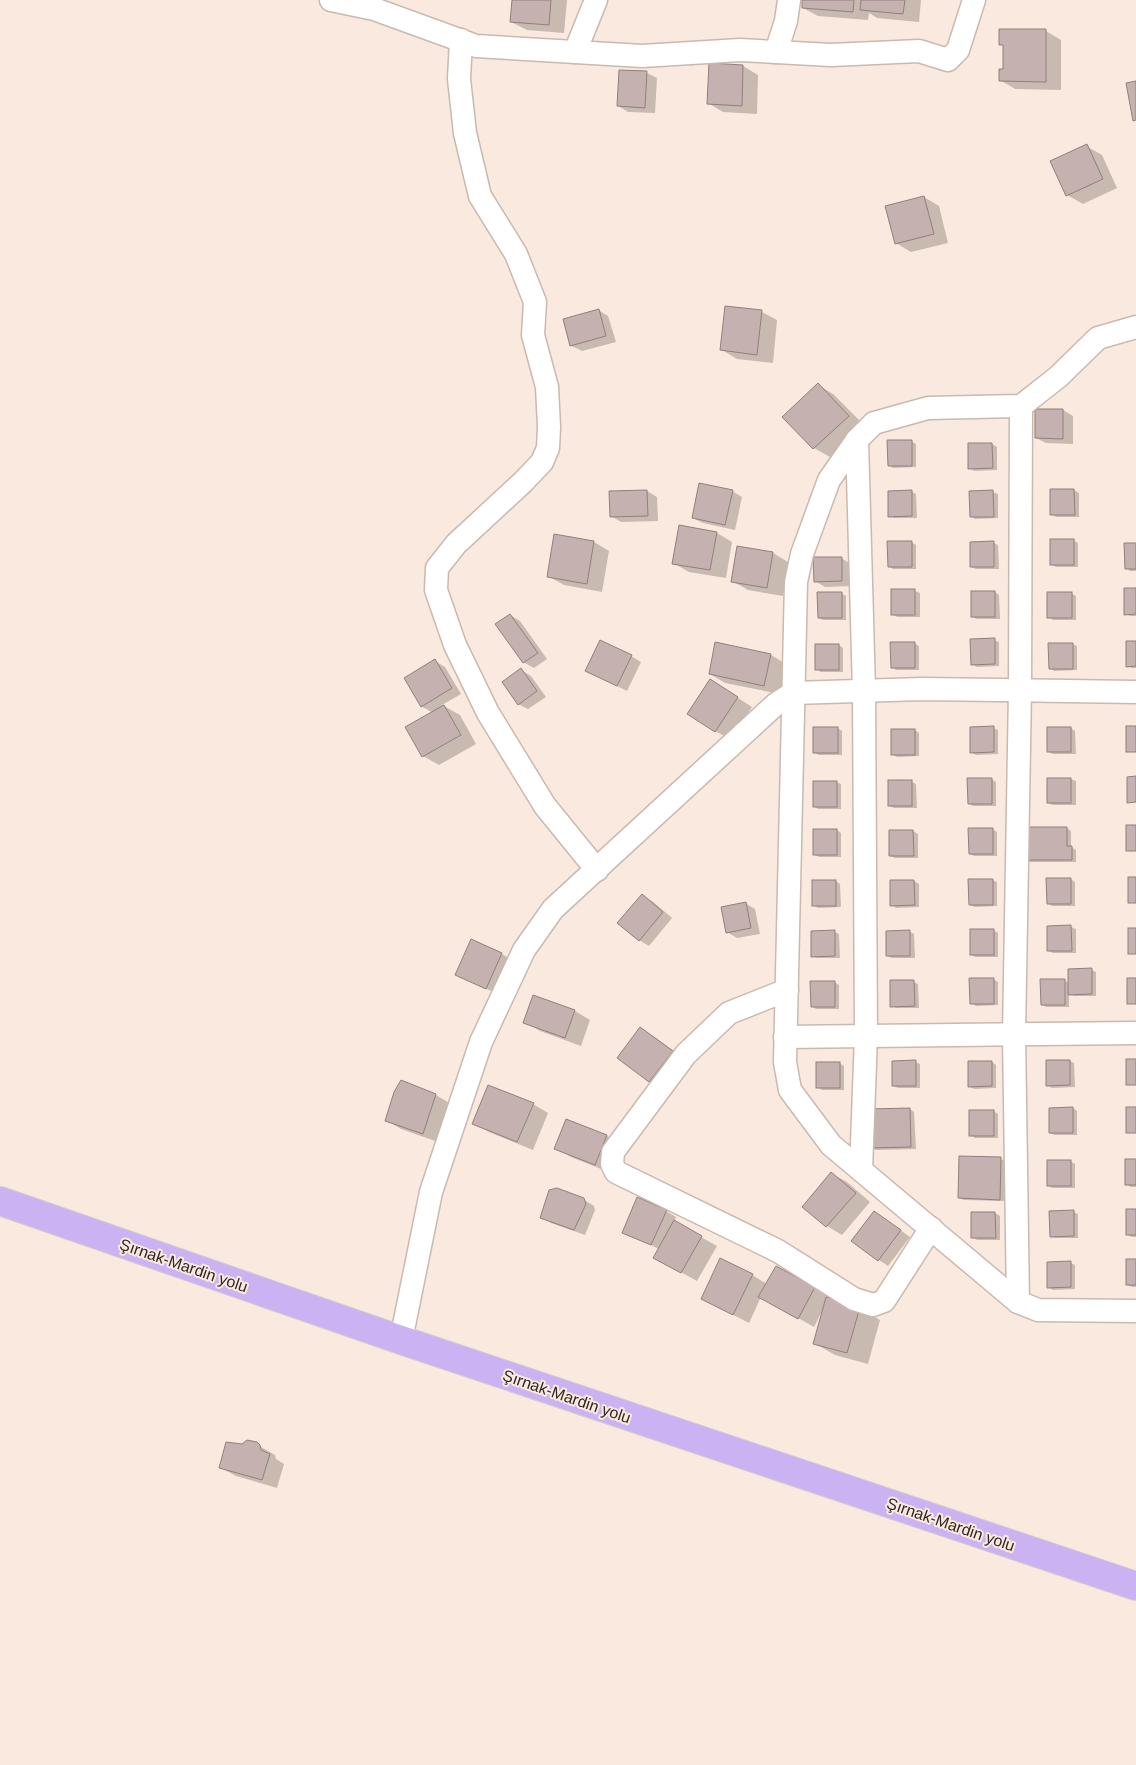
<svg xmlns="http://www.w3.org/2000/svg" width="1136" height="1765" font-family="Arial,sans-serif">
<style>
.shadow{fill:#0003}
.building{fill:#c5b1af;stroke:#927f7d}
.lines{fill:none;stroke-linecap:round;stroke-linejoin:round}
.minor-casing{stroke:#c9b9af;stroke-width:25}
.major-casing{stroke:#d1cfcf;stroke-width:30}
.minor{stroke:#fff;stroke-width:22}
.major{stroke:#cbb2f2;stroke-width:28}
.labels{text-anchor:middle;stroke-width:4;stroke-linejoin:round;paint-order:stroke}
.street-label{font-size:16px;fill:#2e2724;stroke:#fae9de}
</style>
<rect width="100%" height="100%" fill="#fae9de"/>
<!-- shadow -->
<g class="shadow">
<path d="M513,0H567L564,33L527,30L511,22Z"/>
<path d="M804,0H921L919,22L877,18L869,13L868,20L818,16L803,8Z"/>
<path d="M1046,31L1061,40V90L1015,89L1000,80L1004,70L1005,47L1000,44Z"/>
<path d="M710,65L743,66L758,75L757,114L723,112L708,103Z"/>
<path d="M647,73L657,78L655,113L628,112L618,106Z"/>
<path d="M1086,146L1102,155L1117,188L1083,204L1067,195Z"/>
<path d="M924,197L939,206L948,243L911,252L896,243Z"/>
<path d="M727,308L762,312L777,320L773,363L737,359L722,350Z"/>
<path d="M598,310L608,316L616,342L582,351L572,346L564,320Z"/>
<path d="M818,385L833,394L864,425L830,457L814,448L784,417Z"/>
<path d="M1063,410L1073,416V444L1046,443L1036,438Z"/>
<path d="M911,441L916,444V467L893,468L889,465Z"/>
<path d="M970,444H992L997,447V470L974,471L970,468Z"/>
<path d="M1074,490L1079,493V517H1056L1052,514Z"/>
<path d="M647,491L657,497L658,521L621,522L611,516Z"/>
<path d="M732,491L742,497L735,530L703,523L693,518Z"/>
<path d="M912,492L916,494L917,518H894L890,516Z"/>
<path d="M971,492H993L998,494V518L975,519L971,516Z"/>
<path d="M717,533L732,542L726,578L689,572L673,563Z"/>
<path d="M1073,540L1078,543V567H1056L1051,564Z"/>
<path d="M594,542L609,551L602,592L564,585L548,576Z"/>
<path d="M911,542L916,545V569H893L889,566Z"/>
<path d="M994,543L998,545L999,569H976L971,567Z"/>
<path d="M1136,545V571H1130L1126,568Z"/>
<path d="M773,553L788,562L783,596L748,590L732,581Z"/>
<path d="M841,558L851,564L852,586L825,587L815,581Z"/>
<path d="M1136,590V616H1130L1126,614Z"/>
<path d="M915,591L920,593V617H897L893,614Z"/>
<path d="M995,592L999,595L1000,619H977L972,617Z"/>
<path d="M841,593L846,596V620H823L819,618Z"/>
<path d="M1071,593L1076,596V620H1053L1049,617Z"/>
<path d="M510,615L520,621L547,659L534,668L523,662Z"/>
<path d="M994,640L999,642V666L977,667L972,664Z"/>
<path d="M1136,642V668H1132L1127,666Z"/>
<path d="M914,643L919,646V670H896L892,667Z"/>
<path d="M716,644L771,655L786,664L780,694L725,683L710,674Z"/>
<path d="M1072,644L1077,646V670L1054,671L1050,668Z"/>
<path d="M839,645L843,648V672H821L816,669Z"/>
<path d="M631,656L641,662L627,691L597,676Z"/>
<path d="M435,661L445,667L461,694L442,705L460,715L476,744L439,765L423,756L433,713L421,706Z"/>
<path d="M521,670L531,676L546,697L528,709L518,704Z"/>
<path d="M726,690L752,707L730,739L715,731Z"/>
<path d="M837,728L842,731V755H819L815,753Z"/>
<path d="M993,728L998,730V754L976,755L971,752Z"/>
<path d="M1071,728L1075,731L1076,754H1053L1049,752Z"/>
<path d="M915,730L919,733V756L897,757L892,754Z"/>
<path d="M991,779L996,782V806H973L969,803Z"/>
<path d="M1071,779L1076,781V805H1053L1048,803Z"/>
<path d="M836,782L841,784V809H818L814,806Z"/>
<path d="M912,782L916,784L917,808H894L890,806Z"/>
<path d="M1067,828L1071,831V847L1076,850V862H1030L1025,859Z"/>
<path d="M992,829L997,832V856H974L970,854Z"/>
<path d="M837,830L841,833V857H819L814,854Z"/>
<path d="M913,831L918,834V858H895L891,856Z"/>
<path d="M1070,879L1075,882V906H1052L1048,903Z"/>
<path d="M992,880L997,882V906L974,907L970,904Z"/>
<path d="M836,881L840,884L841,907L818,908L814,905Z"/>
<path d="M914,881L919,884V907L896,908L892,905Z"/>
<path d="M642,896L652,901L672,918L649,946L639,940Z"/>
<path d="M745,903L755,909L760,934L737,938L727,932Z"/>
<path d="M1071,927L1076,929V953H1053L1048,951Z"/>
<path d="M993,930L998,933V957H975L971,954Z"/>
<path d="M835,932L839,934L840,958H817L812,956Z"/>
<path d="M910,932L914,934L915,958H892L887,956Z"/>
<path d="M472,941L502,954L517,963L502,996L457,975Z"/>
<path d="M1092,970L1096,972V996H1074L1069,994V1007H1046L1042,1004L1064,980L1069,983Z"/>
<path d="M993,979L998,982V1005L976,1006L971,1003Z"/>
<path d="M834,982L839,985V1009H816L812,1006Z"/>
<path d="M914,982L918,984L919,1008H896L892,1006Z"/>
<path d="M534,996L575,1011L590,1020L581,1046L540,1031L525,1022Z"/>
<path d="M641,1029L656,1038L687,1061L665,1090L650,1081L619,1058Z"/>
<path d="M1070,1061L1074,1063L1075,1087L1052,1088L1047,1085Z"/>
<path d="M915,1062L920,1064V1088H898L893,1086Z"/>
<path d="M992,1062L996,1065V1088L974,1089L969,1086Z"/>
<path d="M839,1063L844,1066V1090H822L817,1087Z"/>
<path d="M401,1082L436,1095L451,1104L438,1142L401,1129L386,1120Z"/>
<path d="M533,1104L548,1113L533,1150L489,1132L474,1123Z"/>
<path d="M1073,1108L1077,1111V1135H1055L1050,1133Z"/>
<path d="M910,1109L914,1112L916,1149L876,1150L871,1147Z"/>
<path d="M993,1111L998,1114V1138H975L971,1135Z"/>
<path d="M567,1120L607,1136L622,1145L611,1173L571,1157L556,1148Z"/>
<path d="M1001,1159L1005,1161L1004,1201L964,1200L959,1198Z"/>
<path d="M1136,1160V1187H1131L1126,1184Z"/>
<path d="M1070,1161L1075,1164V1188H1053L1048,1186Z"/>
<path d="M832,1174L847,1182L870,1202L842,1235L827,1226L803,1207Z"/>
<path d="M584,1200L594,1206L595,1210L585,1235L551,1223L541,1217Z"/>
<path d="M1136,1210V1237H1132L1128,1235Z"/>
<path d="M666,1211L676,1217L674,1222L717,1246L697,1281L670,1266L659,1249L624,1232Z"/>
<path d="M875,1212L910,1237L888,1266L879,1260Z"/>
<path d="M1073,1212L1078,1214V1238H1055L1051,1236Z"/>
<path d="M995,1213L1000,1216V1240H977L973,1237Z"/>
<path d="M1136,1260V1287H1132L1127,1285Z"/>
<path d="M1071,1263L1075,1265V1289L1053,1290L1048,1287Z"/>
<path d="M776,1268L830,1297L829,1299L859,1308L880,1320L868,1364L835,1355L814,1343L822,1311L814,1327L761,1297L749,1323L702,1299L752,1275L767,1284Z"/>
<path d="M251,1441L275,1455L276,1459L284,1464L277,1488L236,1476L221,1468L243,1446Z"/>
</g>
<!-- building -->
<g class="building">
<path d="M512,0H551L549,25L510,22Z"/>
<path d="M802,0H854L853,12L802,8Z"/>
<path d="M861,0H905L903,14L860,10Z"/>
<path d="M999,29H1046V82L999,81V69H1003V45H999Z"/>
<path d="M709,63L743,65L742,106L707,104Z"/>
<path d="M619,70L647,71L645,108L617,106Z"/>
<path d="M1136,81V120L1133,121L1126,83Z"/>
<path d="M1087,144L1103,179L1066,196L1050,161Z"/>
<path d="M924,196L934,234L895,244L885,206Z"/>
<path d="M725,306L762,310L757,355L720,350Z"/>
<path d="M599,309L606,336L570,346L563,319Z"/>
<path d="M818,383L849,416L813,449L782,417Z"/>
<path d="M1035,409H1063V439L1035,438Z"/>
<path d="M887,440H912V466H888Z"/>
<path d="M968,443H992L993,468L968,469Z"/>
<path d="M699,483L733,490L725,525L692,518Z"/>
<path d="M1050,489H1074L1075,515H1050Z"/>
<path d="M647,490L648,516L610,517L609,491Z"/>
<path d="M912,490V516L888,517V491Z"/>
<path d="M993,490L994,517H970L969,491Z"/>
<path d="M679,525L717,532L710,570L672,564Z"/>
<path d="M554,534L594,541L587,584L547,577Z"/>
<rect x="1050" y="539" width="24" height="26"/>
<path d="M887,541H912V567H888Z"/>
<path d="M994,541V567H970V542Z"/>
<path d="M1124,543H1136V569H1125Z"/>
<path d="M737,546L773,552L767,588L731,582Z"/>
<path d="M813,557H842V581L814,582Z"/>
<path d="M1124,588H1136V614L1124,615Z"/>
<rect x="891" y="589" width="24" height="26"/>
<rect x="971" y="591" width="24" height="26"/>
<path d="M817,592H842V618H818Z"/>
<rect x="1047" y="592" width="25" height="26"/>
<path d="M510,614L538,653L523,663L495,624Z"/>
<path d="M995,638V664L971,665L970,639Z"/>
<path d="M600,640L632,655L617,686L585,671Z"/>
<path d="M1126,641H1136V666L1126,667Z"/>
<path d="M715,642L771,654L764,686L709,674Z"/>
<path d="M890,642H915V668H891Z"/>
<path d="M1048,643H1073V669H1049Z"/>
<rect x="815" y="644" width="24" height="26"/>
<path d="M435,659L452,688L421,707L404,678Z"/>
<path d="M521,668L537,691L518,705L502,682Z"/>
<path d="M710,679L738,697L715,732L687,714Z"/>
<path d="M444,705L461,735L422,757L405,727Z"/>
<path d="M994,726V752L970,753V727Z"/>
<rect x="1126" y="726" width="10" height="26"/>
<rect x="813" y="727" width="25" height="26"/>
<rect x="1047" y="727" width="24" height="25"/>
<rect x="891" y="729" width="24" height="26"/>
<path d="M1136,776V802L1127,803V777Z"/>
<path d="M967,778H992V804H968Z"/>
<rect x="1047" y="778" width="24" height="25"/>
<rect x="888" y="780" width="24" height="26"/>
<rect x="813" y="781" width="24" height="26"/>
<rect x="1126" y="825" width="10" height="26"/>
<path d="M1024,827H1067V846H1072V860H1024Z"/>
<path d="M968,828H993V854H969Z"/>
<rect x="813" y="829" width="24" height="26"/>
<path d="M889,830H913L914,856H889Z"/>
<rect x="1128" y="877" width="8" height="26"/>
<path d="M1046,878H1071V904H1047Z"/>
<path d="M968,879H993V905H969Z"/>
<rect x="812" y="880" width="24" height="26"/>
<path d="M890,880H914L915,905L890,906Z"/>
<path d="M642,894L663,912L639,941L617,923Z"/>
<path d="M746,902L751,928L726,933L721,907Z"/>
<path d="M1071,925L1072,951H1047V926Z"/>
<rect x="1128" y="928" width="8" height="26"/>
<rect x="970" y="929" width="24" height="26"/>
<path d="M835,930V956L811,957V931Z"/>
<path d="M910,930V956H886V931Z"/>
<path d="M471,939L502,953L486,989L455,975Z"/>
<path d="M1092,968V994L1068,995V969Z"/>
<path d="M969,978H994V1004H970Z"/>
<rect x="1127" y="978" width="9" height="26"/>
<path d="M1040,979H1065V1005H1041Z"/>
<path d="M890,980H914L915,1006L890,1007Z"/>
<path d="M810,981H835V1007H811Z"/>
<path d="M533,995L575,1010L565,1038L523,1023Z"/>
<path d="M640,1027L673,1051L649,1082L617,1058Z"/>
<rect x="1126" y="1059" width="10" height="26"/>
<path d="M916,1060V1086H892V1061Z"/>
<path d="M1046,1060H1070V1085L1046,1086Z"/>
<path d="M968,1061H992V1086L968,1087Z"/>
<rect x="816" y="1062" width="24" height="26"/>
<path d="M401,1080L436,1094L423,1134L385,1121L394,1092Z"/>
<path d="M488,1085L534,1103L517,1142L472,1124Z"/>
<path d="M1073,1107V1133H1049V1108Z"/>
<rect x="1126" y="1107" width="10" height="26"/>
<path d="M910,1108L911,1147L870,1148L869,1109Z"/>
<rect x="969" y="1110" width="25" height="26"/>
<path d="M566,1119L607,1135L595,1165L554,1149Z"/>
<path d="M959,1156L1001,1157L1000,1200L958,1198Z"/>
<rect x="1125" y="1159" width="11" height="26"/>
<rect x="1047" y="1160" width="24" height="26"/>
<path d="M831,1172L856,1193L826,1227L802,1207Z"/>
<path d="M557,1188L584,1198L586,1204L574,1230L540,1218L549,1190Z"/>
<path d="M637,1197L667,1210L651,1245L622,1233Z"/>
<rect x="1126" y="1209" width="10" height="26"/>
<path d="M1074,1210V1236L1050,1237L1049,1211Z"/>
<path d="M874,1211L901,1230L878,1261L851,1241Z"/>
<path d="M971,1212H995L996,1238H971Z"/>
<path d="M674,1220L702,1236L681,1273L653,1258Z"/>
<path d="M720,1258L753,1274L733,1315L701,1299Z"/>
<rect x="1126" y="1259" width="10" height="26"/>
<path d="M1071,1261V1287L1047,1288V1262Z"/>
<path d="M776,1266L815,1287L798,1319L758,1297Z"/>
<path d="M826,1297L860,1307L847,1353L813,1344Z"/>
<path d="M247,1440L257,1442L260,1445L261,1450L270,1454L262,1480L219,1468L226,1442L242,1444Z"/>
</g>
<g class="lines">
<defs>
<g id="minor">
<path d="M331,0L374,9L476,46L642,56L740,50L831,55L919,51L948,60L958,50L974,0"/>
<path d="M461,40L459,79L465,133L480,196L516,254L535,302L533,335L547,387L549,427L548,448L542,462L523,482L456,544L437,568L436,590L455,645L488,713L545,806L597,870"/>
<path d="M575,52L596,0"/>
<path d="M776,52L786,21L789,0"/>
<path d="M1136,327L1098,338L1058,377L1021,406L928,408L874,423L857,440L829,480L802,554L796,582L785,1062L790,1090L831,1145L1018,1302L1038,1310L1136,1311"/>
<path d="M857,440L864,691L866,1036L861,1170"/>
<path d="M787,990L729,1013L686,1054L613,1152L612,1164L616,1172L778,1251L854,1299L873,1305L884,1301L931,1228"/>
<path d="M785,1037L1136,1033"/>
<path d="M1018,1302L1014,1035L1020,690L1021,406"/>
<path d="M401,1340L431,1192L481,1042L524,950L553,909L776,704L793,693L922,689L1136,692"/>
</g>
<path id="major" d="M0,1201L401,1340L1136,1586"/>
</defs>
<!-- minor casing -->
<use href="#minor" class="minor-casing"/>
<!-- major casing -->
<use href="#major" class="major-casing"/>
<!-- minor -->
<use href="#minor" class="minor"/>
<!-- major -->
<use href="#major" class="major"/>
</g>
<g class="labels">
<!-- street labels -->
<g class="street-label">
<text transform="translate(184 1265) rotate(19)" y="6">Şırnak-Mardin yolu</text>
<text transform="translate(567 1396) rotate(19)" y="6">Şırnak-Mardin yolu</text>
<text transform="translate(951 1524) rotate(19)" y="6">Şırnak-Mardin yolu</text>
</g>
</g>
</svg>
